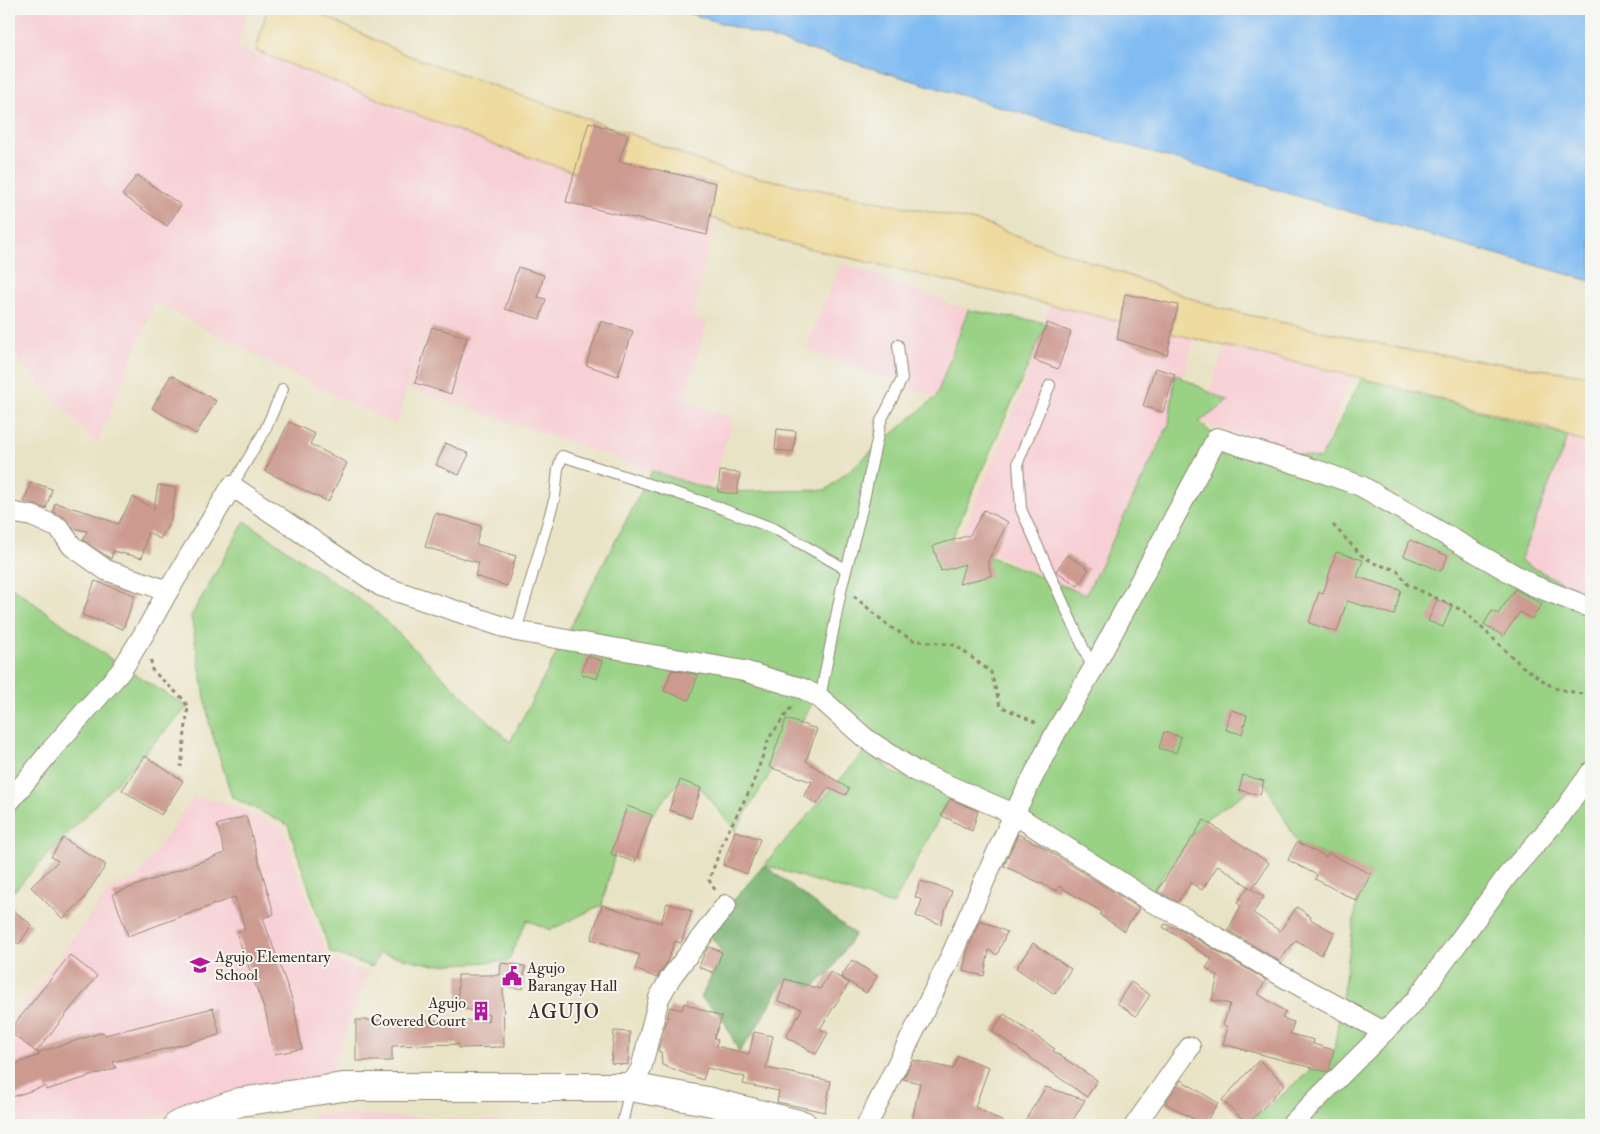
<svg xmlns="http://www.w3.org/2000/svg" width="1600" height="1134" font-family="'IM FELL Double Pica',serif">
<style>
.built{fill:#f7cfd4}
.green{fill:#99d285;stroke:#6a7e52}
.forest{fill:#7ab472;stroke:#5a6f48}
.sand{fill:#eeda9e;stroke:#94825e}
.water{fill:#80bbf2;stroke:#5e7288}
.building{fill:#cc9a8f}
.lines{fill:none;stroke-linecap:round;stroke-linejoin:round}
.service-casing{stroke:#928672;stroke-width:12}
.minor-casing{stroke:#928672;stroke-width:22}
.secondary-casing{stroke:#928672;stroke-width:30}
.path{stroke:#928672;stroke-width:3;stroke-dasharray:4 4;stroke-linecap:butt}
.service{stroke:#fff;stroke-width:10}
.minor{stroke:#fff;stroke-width:20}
.secondary{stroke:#fff;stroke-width:28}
.labels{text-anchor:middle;stroke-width:4;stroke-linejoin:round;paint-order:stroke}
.poi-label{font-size:16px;fill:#3b2a1e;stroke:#f6f6f2;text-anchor:start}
.quarter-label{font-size:19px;letter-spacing:1px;fill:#3b2a1e;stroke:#f6f6f2}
</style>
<rect width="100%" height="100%" fill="#f6f6f2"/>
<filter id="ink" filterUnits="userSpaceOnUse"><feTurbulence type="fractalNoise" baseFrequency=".02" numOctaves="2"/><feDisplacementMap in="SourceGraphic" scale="10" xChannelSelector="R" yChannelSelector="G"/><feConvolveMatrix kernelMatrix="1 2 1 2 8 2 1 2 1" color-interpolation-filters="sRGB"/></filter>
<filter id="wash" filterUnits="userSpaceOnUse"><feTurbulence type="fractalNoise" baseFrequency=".0096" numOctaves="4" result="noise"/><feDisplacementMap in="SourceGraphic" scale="20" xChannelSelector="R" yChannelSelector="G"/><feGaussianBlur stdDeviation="1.12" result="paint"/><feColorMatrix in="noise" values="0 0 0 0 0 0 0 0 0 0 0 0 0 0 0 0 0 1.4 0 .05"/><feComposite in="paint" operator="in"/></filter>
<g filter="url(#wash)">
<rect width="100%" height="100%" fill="#e9e3c5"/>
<!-- built -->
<g class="built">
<path d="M9,9H248L237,49L530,130L636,136L726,171L693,317L707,323L684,400L734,419L709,491L573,443L409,388L436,285L396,425L317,387L155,302L97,443L9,351Z"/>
<path d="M1071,255L1205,303L1169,424L1086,596L990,552L989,549L962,534L1020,396L1047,312Z"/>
<path d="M841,263L968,310L936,397L806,349Z"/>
<path d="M1236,312L1363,340L1320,460L1199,422Z"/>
<path d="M1590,376L1591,377V597L1520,562Z"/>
<path d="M193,797L229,804L282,827L328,958L369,973L327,1079L190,1106L131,1125H9V1022L50,970L107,892L138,876Z"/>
<path d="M313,1113L592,1125H310Z"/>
</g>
<!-- green -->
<g class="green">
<path d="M968,310L1047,323L951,541L1086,595L1169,424L1175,374L1228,402L1199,422L1217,438L1320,459L1362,378L1568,436L1520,561L1591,597V1125H1247L1334,1050L1357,901L1371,874L1321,854L1297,842L1264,781L1204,820L1142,905L1014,814L813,703L735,831L701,788L680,780L652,815L627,806L602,905L550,930L527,920L508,961L434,965L380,953L372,967L330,952L288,825L232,797L210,726L191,616L245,521L373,609L510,742L652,471L718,492L826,490L936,397Z"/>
<path d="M9,585L112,660L188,707L9,896Z"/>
<path d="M867,749L894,773L951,796L893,905L764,865Z"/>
</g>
<!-- forest -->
<path class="forest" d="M764,865L855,934L830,972L813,987L785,979L754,1032L739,1052L722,1017L701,998L722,952L707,931Z"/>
<!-- sand -->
<path class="sand" d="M267,9H310L404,54L636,136L726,171L980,222L1221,309L1413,351L1590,376L1591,445L1542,426L1362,378L790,244L499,147L256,51Z"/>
<!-- water -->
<path class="water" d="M674,9H1591V281L1377,220Z"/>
<g id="blocks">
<!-- building -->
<g class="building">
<path d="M589,122L628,135L619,161L716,183L707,235L566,202Z"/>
<path d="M137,175L181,205L167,226L122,195Z"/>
<path d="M518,267L544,275L538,297L546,299L540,319L505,309Z"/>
<path d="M1125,294L1178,305L1167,355L1117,339Z"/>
<path d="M601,321L633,331L618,376L586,365Z"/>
<path d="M1047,323L1071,332L1058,369L1034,360Z"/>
<path d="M432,327L467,337L451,394L415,383Z"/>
<path d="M1155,368L1175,374L1163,412L1143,406Z"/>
<path d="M171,375L216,401L196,434L152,408Z"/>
<path d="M289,422L315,434L310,444L347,463L328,502L265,471Z"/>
<path d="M777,429L796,431L793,452L775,450Z"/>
<path d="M446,443L469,454L459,475L436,465Z"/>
<path d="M720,471L740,473L737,494L718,492Z"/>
<path d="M31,482L52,489L46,509L34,504L24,502Z"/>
<path d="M158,485L176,488L170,522L160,539L148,532L142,558L113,551L111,559L83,540L87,531L73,528L64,517L53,512L55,503L90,513L118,524L133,497L154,509Z"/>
<path d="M984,510L1008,522L988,561L991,576L959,584L965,564L941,571L933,546L970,535Z"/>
<path d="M435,513L481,526L476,544L516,556L507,586L475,576L479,563L425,547Z"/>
<path d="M1410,540L1448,556L1441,571L1404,556Z"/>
<path d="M1336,552L1363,560L1357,577L1401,590L1394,615L1347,601L1337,632L1309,623L1319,592L1323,594Z"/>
<path d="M1067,555L1089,569L1078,586L1056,571Z"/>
<path d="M95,581L135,595L123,629L82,615Z"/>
<path d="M1515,589L1542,604L1532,619L1520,612L1503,636L1484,624L1492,611L1498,614Z"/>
<path d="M1437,600L1452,606L1443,627L1428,621Z"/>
<path d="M587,656L603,661L597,679L581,674Z"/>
<path d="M672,670L698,675L689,700L664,691Z"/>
<path d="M1231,710L1247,715L1242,734L1226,730Z"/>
<path d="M786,719L817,729L806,761L849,789L846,795L828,788L817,804L804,796L812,782L769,767Z"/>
<path d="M1164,732L1181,737L1176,753L1159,748Z"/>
<path d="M145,756L183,781L161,815L122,790Z"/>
<path d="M1243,775L1264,781L1260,795L1239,790Z"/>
<path d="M680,780L701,788L691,818L669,810Z"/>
<path d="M950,799L978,811L972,831L941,815Z"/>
<path d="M627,806L652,815L635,862L611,854Z"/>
<path d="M246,816L274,914L263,918L293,1002L302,1049L274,1054L266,1014L236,932L245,929L235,897L128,936L113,894L225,853L217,825Z"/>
<path d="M1204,820L1269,863L1252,889L1218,865L1202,890L1191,883L1178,902L1157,891Z"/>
<path d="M735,831L760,839L747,874L723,865Z"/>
<path d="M1018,834L1041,846L1139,908L1124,931L1100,915L1102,912L1059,886L1057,891L1004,866Z"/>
<path d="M63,838L106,865L83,900L63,919L31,887L58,861L51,857Z"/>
<path d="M1297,842L1326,857L1328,853L1371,874L1357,901L1315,879L1317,875L1288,860Z"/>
<path d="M920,881L952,891L941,924L916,916L922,900L915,897Z"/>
<path d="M1248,887L1264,897L1253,913L1280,931L1297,907L1311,917L1310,919L1335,933L1321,955L1296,940L1279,961L1228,930L1241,906L1237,903Z"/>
<path d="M667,903L692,911L681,943L675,941L666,964L657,978L635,969L640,955L591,939L602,905L661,923Z"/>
<path d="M9,907L32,925L19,944L9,937Z"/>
<path d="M980,920L1007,932L997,955L989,950L984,976L963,971L967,951Z"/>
<path d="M1165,924L1180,929L1266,980L1258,994L1286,1012L1282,1018L1294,1022L1290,1034L1314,1040L1313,1044L1334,1050L1329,1071L1327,1072L1223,1044L1228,1027L1223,1025L1230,1004L1212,1000L1218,976L1206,968L1212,959L1163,927Z"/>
<path d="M1033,943L1071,969L1055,994L1016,968Z"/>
<path d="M709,947L722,952L714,973L699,967L704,954Z"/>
<path d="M70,955L97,976L36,1052L9,1031Z"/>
<path d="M852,960L877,976L866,993L841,977Z"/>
<path d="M501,963L525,966L523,989L503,986L504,1047L458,1048V1044L392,1046V1061H356V1020L488,1021L489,1015L458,1007V975H500Z"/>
<path d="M830,972L849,983L820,1029L828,1033L816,1054L786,1037L802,1009L778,1001L785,979L820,989Z"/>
<path d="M1131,982L1150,995L1136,1016L1117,1003Z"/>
<path d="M684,1003L722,1017L714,1038L718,1040L716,1046L749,1054L754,1032L773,1036L766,1068L831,1081L825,1112L777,1102L779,1091L743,1084L745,1077L707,1068L703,1080L662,1065L661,1052L658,1051L670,1007L682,1010Z"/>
<path d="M213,1008L220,1035L113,1062L116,1068L46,1090L45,1086L9,1098V1066L40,1055L37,1053L103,1032L105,1035Z"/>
<path d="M1004,1014L1055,1049L1053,1051L1097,1080L1087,1097L992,1031Z"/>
<path d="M614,1031L630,1032L628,1065L611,1063Z"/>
<path d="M958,1056L989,1067L975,1107L1009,1125H939L912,1120L920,1083L903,1079L913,1060L953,1069Z"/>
<path d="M1259,1060L1285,1084L1248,1124L1222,1100Z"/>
<path d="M1181,1080L1218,1103L1204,1125L1165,1103Z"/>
<path d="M1046,1087L1085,1100L1070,1125H1022Z"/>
</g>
</g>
</g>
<g filter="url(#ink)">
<use href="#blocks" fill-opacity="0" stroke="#928672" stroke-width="1"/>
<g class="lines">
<defs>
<g id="service">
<path d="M1050,385L1018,462L1021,509L1093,669"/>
<path d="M232,486L265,430L283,389"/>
<path d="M516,631L555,497L558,469L562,456L707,503L775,529L846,569"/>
<path d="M820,698L842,586L862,509L881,421L902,379L898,345"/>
<path d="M622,1125L630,1087"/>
</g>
<g id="minor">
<path d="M10,512L32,516L59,528L72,546L106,570L168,591"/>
<path d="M9,802L52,749L121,671L148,627L168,591L232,486L381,586L516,631L744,671L804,689L820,698L865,738L915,771L1014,814L1150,901L1186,919L1273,971L1384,1032L1415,1001L1507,876L1561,815L1591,772"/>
<path d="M630,1087L641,1069L659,998L671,977L726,905"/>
<path d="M867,1125L947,965L1014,814L1056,732L1093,669L1217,438L1313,469L1361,486L1532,585L1591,608"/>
<path d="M1135,1125L1190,1047"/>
<path d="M1291,1125L1384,1032"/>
</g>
<path id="secondary" d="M178,1125L240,1102L343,1087H630L707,1101L803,1125"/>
</defs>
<!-- service casing -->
<use href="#service" class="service-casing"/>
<!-- minor casing -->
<use href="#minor" class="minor-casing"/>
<!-- secondary casing -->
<use href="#secondary" class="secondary-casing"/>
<!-- path -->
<g class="path">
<path d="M1333,525L1361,555L1376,564L1397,570L1408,585L1464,611L1522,666L1554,688L1591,696"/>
<path d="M854,596L890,627L913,640L955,645L991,672L1000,706L1039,724"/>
<path d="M151,660L152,670L183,699L188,707L181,767"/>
<path d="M715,890L709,880L725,837L752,786L769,738L792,706"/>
</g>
<!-- service -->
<use href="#service" class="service"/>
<!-- minor -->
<use href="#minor" class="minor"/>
<!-- secondary -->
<use href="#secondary" class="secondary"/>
</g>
</g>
<!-- icons -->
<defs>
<symbol id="school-bare" viewBox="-9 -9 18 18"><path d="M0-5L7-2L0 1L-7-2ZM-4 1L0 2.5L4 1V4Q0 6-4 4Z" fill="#b5179e" stroke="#f6f6f2" stroke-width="2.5" paint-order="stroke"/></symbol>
<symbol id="civic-bare" viewBox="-9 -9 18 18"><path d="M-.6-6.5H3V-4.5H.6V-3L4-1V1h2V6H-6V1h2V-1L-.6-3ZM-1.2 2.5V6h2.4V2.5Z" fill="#b5179e" stroke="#f6f6f2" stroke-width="2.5" paint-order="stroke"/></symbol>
<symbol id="building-bare" viewBox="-9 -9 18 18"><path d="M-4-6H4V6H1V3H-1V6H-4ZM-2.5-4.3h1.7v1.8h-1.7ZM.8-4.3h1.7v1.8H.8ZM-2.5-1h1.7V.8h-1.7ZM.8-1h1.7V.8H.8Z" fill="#b5179e" stroke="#f6f6f2" stroke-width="2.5" paint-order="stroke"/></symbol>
</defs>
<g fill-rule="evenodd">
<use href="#school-bare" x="186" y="951" width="28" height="28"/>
<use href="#civic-bare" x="498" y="962" width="28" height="28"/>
<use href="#building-bare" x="467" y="997" width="28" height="28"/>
</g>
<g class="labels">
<!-- poi labels -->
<g class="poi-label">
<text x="215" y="962">Agujo Elementary<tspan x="215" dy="18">School</tspan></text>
<text x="527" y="973">Agujo<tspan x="527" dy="18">Barangay Hall</tspan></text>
<text x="466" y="1008" text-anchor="end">Agujo<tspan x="466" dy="18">Covered Court</tspan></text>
</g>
<!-- quarter labels -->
<g class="quarter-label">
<text x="564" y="1018">AGUJO</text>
</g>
</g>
<!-- margin -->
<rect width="1600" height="1134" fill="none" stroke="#f6f6f2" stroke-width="30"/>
</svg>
